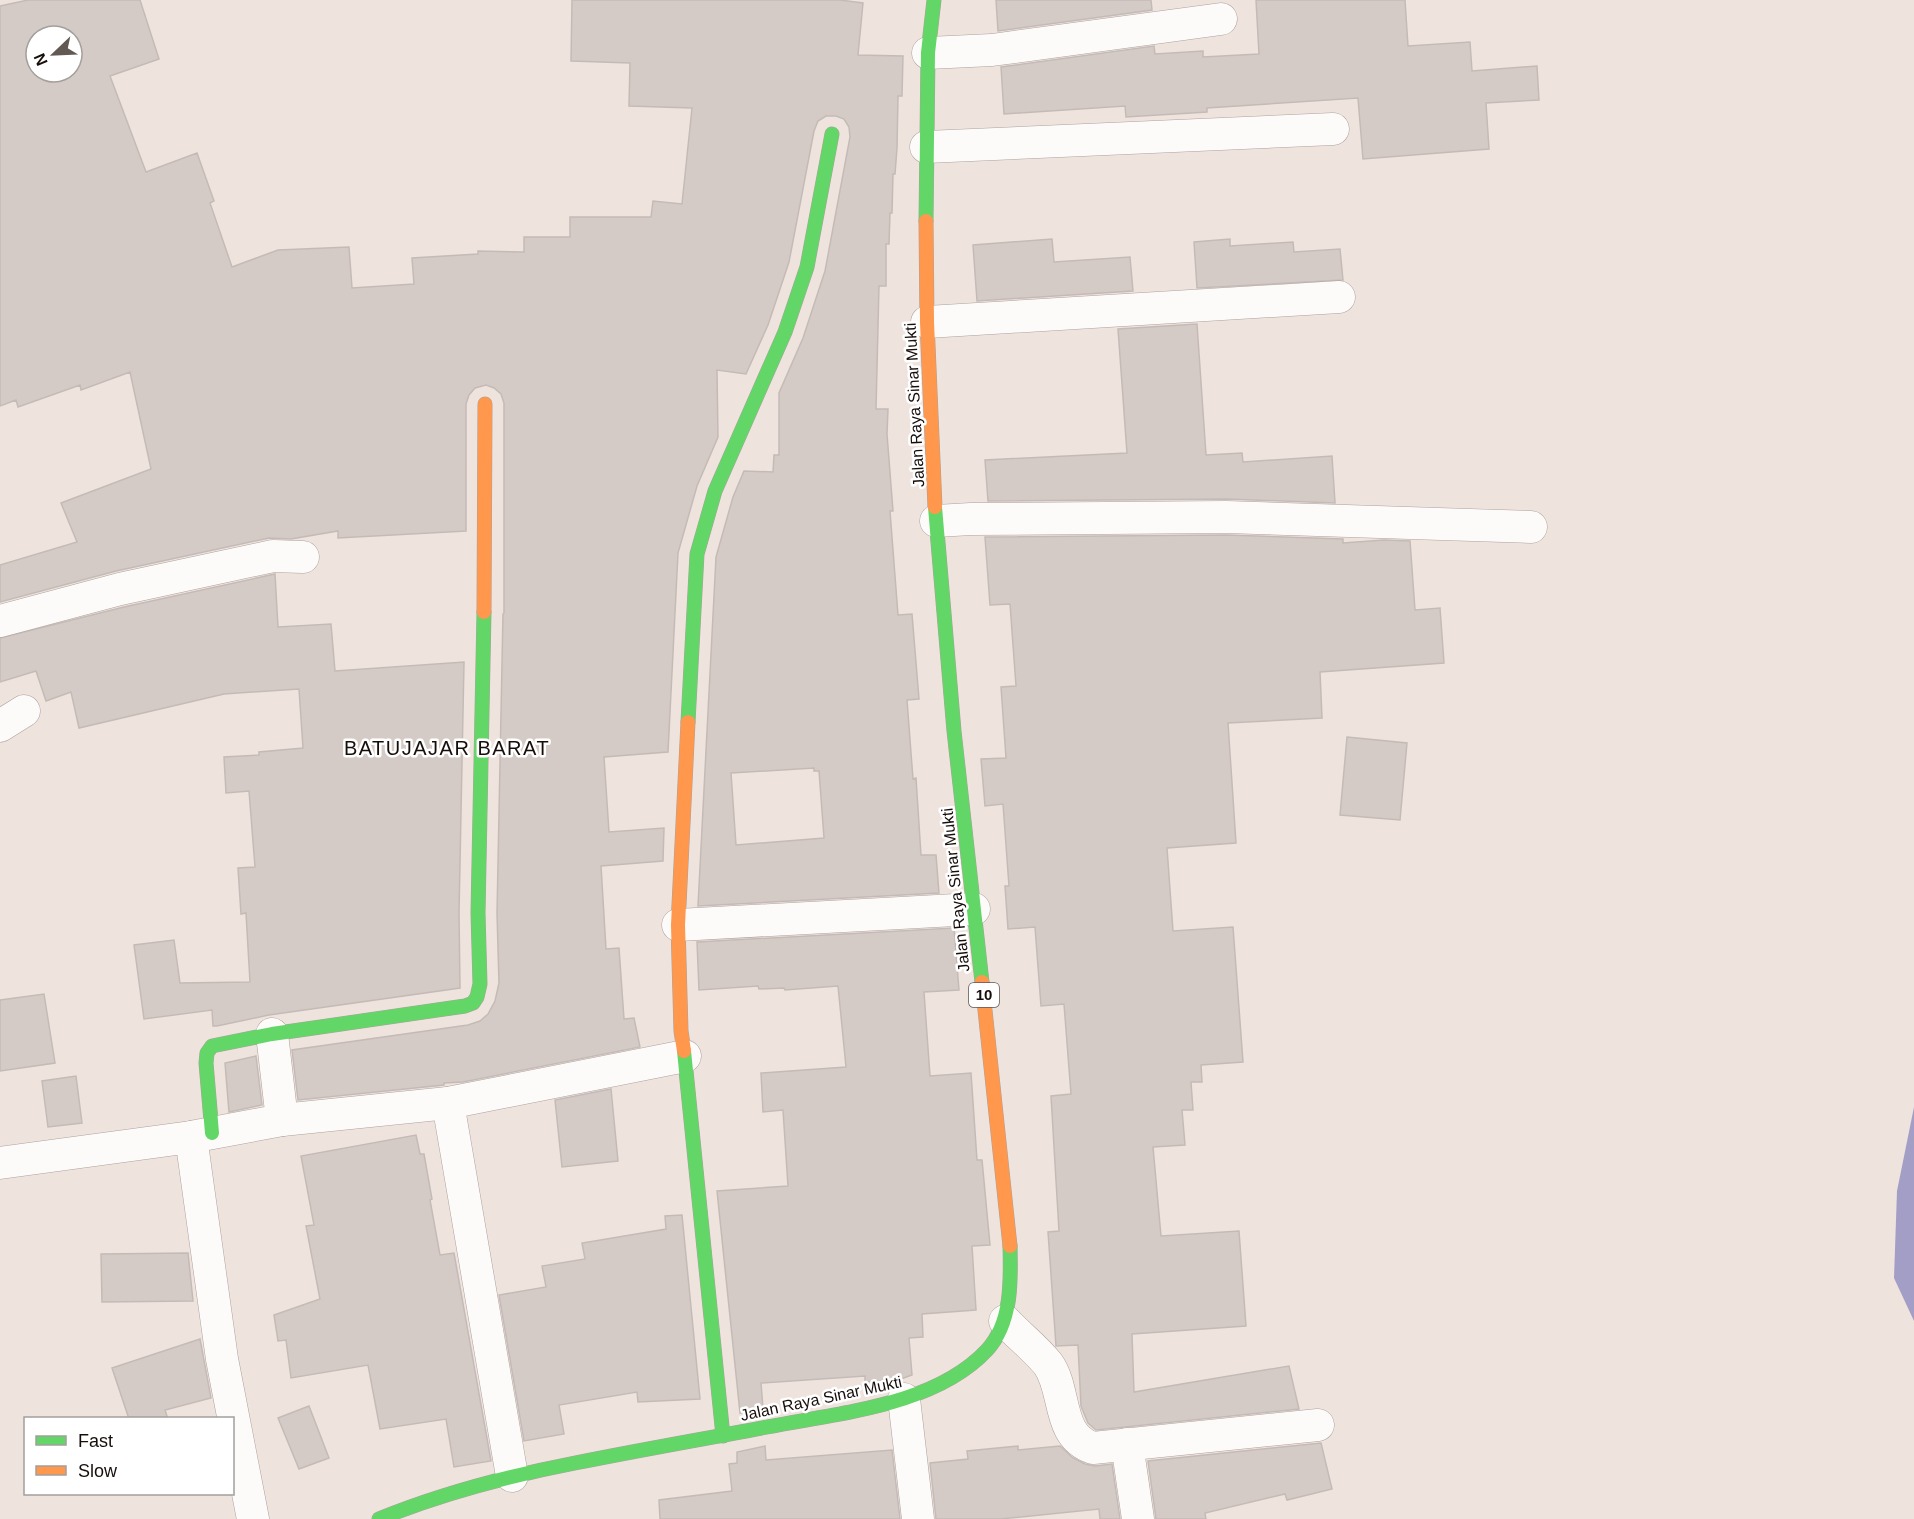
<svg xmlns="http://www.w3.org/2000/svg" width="1914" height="1519" font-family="Helvetica,sans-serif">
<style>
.water{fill:#a39ec5}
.building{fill:#d5cbc6;stroke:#c5bbb6;stroke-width:1.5;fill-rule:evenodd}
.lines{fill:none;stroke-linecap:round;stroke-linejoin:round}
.street-casing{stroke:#aba29d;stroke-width:33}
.fast-casing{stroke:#aba29d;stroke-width:15}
.slow-casing{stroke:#aba29d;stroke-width:15}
.street{stroke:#fdfbfa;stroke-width:32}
.fast{stroke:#63d668;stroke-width:14}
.slow{stroke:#ff974d;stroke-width:14}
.labels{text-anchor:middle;stroke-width:5;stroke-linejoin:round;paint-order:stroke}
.shield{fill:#fff;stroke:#5c5654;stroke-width:1.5}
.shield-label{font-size:15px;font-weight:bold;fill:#160e0b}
.street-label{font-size:16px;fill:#160e0b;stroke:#fff}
.quarter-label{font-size:20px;letter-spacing:1.5px;fill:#160e0b;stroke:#fff}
</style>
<rect width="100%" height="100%" fill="#efe3dd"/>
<!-- water -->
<path class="water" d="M1914,1107V1321L1894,1278L1897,1191Z"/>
<!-- building -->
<g class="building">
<path d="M28,0H140L159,59L110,76L146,172L197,153L214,201L210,203L232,267L278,250L349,247L352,288L414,284L412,258L478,254V251L524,252V237H570V217H651L653,201L682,204L692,108L629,106L630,63L571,61L572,0H840L863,3L858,55L903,56L902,96H898L897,148L895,174H893L892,213H890L889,244H886V286H879L876,409H888L887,434L893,511H890L898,615L912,614L919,699L907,700L913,779L916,778L921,855H936L939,893L698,906L716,557L733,497L744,471L773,472L774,455H779V393L803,338L825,271L850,137L849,127L844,119L836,116H826L818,121L814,131L789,262L768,325L746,374L717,370L718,437L697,486L678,553L668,752L604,757L609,832L664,828L663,861L601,866L606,949L619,948L624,1019L634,1018L640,1047L463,1082L444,1083V1085L298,1100L292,1050L468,1025L480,1021L488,1014L495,1001L499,983L497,913L503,614L504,613V403L501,394L494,388L486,385L475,388L469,395L466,404V531L338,538V531L291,539L269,538L116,571L0,602V565L77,542L61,503L151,469L130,372L81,390L80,385L18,407L16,400L0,406V6ZM36,36H72V72H36ZM814,768V771H819L824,838L736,845L731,773Z"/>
<path d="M996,0H1151L1152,10L998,31Z"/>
<path d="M1256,0H1405L1408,46L1470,42L1472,71L1537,66L1539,100L1486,103L1489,149L1363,159L1358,98L1207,108V112L1126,117L1125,106L1004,114L1001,67L1154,46L1155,54L1203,51V57L1259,54Z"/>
<path d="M1052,239L1054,262L1130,257L1133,291L977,301L973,245Z"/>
<path d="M1230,239V246L1293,242L1294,252L1340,249L1343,280L1197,288L1194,242Z"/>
<path d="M1197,324L1206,455L1242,453L1243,462L1332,456L1335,503L1227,499L988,501L985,460L1127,453L1118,329Z"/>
<path d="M1226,535L1343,539V543L1384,540L1410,541L1415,610L1440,608L1444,663L1320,672L1322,718L1228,723L1236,843L1167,848L1173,931L1233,927L1243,1062L1201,1065L1202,1082H1191L1193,1110H1182L1185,1145L1153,1147L1161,1236L1239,1231L1246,1326L1132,1334L1134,1392L1289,1366L1299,1409L1096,1430L1088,1423L1081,1406L1078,1345L1056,1346L1048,1232L1059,1231L1051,1096L1071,1094L1064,1004L1041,1006L1035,927L1008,929L1005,886H1009L1003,804L985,806L981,759L1006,758L1001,687L1016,686L1010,604L990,605L985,537Z"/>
<path d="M275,574L278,627L331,624L335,671L464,662L459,913L460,988L269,1015L217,1026H213L212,1010L144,1019L134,945L174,940L180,983L250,982L246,913L241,914L238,868L255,867L249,791L226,793L224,757L259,755V752L303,748L299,689L224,694L79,728L71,692L46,701L36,671L0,682V638L124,607Z"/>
<path d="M1347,737L1407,743L1400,820L1340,815Z"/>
<path d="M954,928L959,990L924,992L930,1076L971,1073L977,1160H982L990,1245L972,1246L976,1310L922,1314L923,1337L909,1338L912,1375L901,1379L865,1382V1376L761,1383L763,1409L740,1413L717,1191L788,1186L783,1110L763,1112L761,1073L846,1067L838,986L785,990L784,988L759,989L758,986L699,990L697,942Z"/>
<path d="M44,994L55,1063L0,1071V1000Z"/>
<path d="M256,1056L262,1105L229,1112L225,1063Z"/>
<path d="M76,1076L82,1123L48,1127L42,1081Z"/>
<path d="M611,1089L618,1161L562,1167L555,1100Z"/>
<path d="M416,1135L420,1154H424L432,1199L430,1200L440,1255L454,1253L491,1461L454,1467L446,1419L380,1429L368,1365L291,1378L286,1340L278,1341L274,1315L320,1299L306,1226L314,1225L301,1156Z"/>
<path d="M682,1215L700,1399L638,1402L637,1392L559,1405L564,1434L524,1441L499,1295L546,1287L542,1266L585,1259L582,1243L666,1229L665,1216Z"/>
<path d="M188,1253L193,1301L102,1302L101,1254Z"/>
<path d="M200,1339L211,1398L165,1410L168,1419H129L112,1368Z"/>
<path d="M309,1406L329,1458L299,1469L278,1418Z"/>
<path d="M1321,1443L1332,1489L1287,1500L1285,1494L1205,1513L1206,1519H1156L1148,1461Z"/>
<path d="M765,1446L766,1460L892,1450L900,1519H660L659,1500L732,1491L729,1464L737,1463V1452Z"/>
<path d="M1018,1446V1450L1060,1446L1073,1458L1085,1464L1095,1466L1112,1464L1120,1519H1100L1099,1509L1000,1519H936L930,1463L968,1459L967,1451Z"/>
</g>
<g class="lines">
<defs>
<g id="street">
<path d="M928,53L992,50L1221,19"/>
<path d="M926,147L1333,129"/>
<path d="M927,322L1339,297"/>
<path d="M936,521L971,519L1226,517L1531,527"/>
<path d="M0,621L120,589L273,556L303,557"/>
<path d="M0,726L24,711"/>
<path d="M678,925L974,909"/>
<path d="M272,1034L282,1120"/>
<path d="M448,1103L512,1476"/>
<path d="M191,1137L222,1359L253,1519"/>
<path d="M0,1163L191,1137L282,1120L448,1103L685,1056"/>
<path d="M1005,1321C1018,1335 1036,1349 1048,1364C1067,1390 1056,1436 1093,1448L1318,1425"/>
<path d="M904,1399L918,1519"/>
<path d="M1127,1444L1138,1519"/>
</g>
<g id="fast">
<path d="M926,221L928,53L934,0"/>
<path d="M935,507L954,731L982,982"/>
<path d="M688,722L697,554L715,491L785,332L807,267L832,134"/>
<path d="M684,1051L723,1436"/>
<path d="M212,1133L206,1063L207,1053L212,1046L272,1034L465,1006L473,1003L477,997L480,984L478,913L484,612"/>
<path d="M379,1519C443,1493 508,1476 575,1463C639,1450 703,1439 767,1427C838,1413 935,1406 987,1350C1012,1323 1011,1281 1010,1246"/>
</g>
<g id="slow">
<path d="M926,221L927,322L935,507"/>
<path d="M484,612L485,404"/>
<path d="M982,982L1010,1246"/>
<path d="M684,1051L681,1031L678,925L688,722"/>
</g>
</defs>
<!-- street casing -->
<use href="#street" class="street-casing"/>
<!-- fast casing -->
<use href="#fast" class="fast-casing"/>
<!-- slow casing -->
<use href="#slow" class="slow-casing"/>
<!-- street -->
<use href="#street" class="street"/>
<!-- fast -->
<use href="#fast" class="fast"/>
<!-- slow -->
<use href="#slow" class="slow"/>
</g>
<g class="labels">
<!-- shield labels -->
<rect class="shield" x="969" y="983" width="30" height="24" rx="4.5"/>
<g class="shield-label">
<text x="984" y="1000">10</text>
</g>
<!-- street labels -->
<g class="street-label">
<text transform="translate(914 405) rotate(-93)" y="6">Jalan Raya Sinar Mukti</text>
<text transform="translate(955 890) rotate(-96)" y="6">Jalan Raya Sinar Mukti</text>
<text transform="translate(821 1398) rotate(-12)" y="6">Jalan Raya Sinar Mukti</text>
</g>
<!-- quarter labels -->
<g class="quarter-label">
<text x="447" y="755">BATUJAJAR BARAT</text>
</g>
</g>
<!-- legend -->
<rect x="24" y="1417" width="210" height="78" fill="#ffffff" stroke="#a29f9d" stroke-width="1.5"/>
<rect x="36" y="1436" width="30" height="9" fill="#63d668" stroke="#a29f9d" stroke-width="1.5"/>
<text x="78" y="1447" font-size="18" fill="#160e0b">Fast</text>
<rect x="36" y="1466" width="30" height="9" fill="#ff974d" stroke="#a29f9d" stroke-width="1.5"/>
<text x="78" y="1477" font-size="18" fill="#160e0b">Slow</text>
<!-- north arrow -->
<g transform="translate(54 54) rotate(247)"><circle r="28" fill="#ffffff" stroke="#a29f9d" stroke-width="1.5"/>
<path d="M0-4.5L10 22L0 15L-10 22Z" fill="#625954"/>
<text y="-9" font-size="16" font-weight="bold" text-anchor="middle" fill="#160e0b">N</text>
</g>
</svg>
